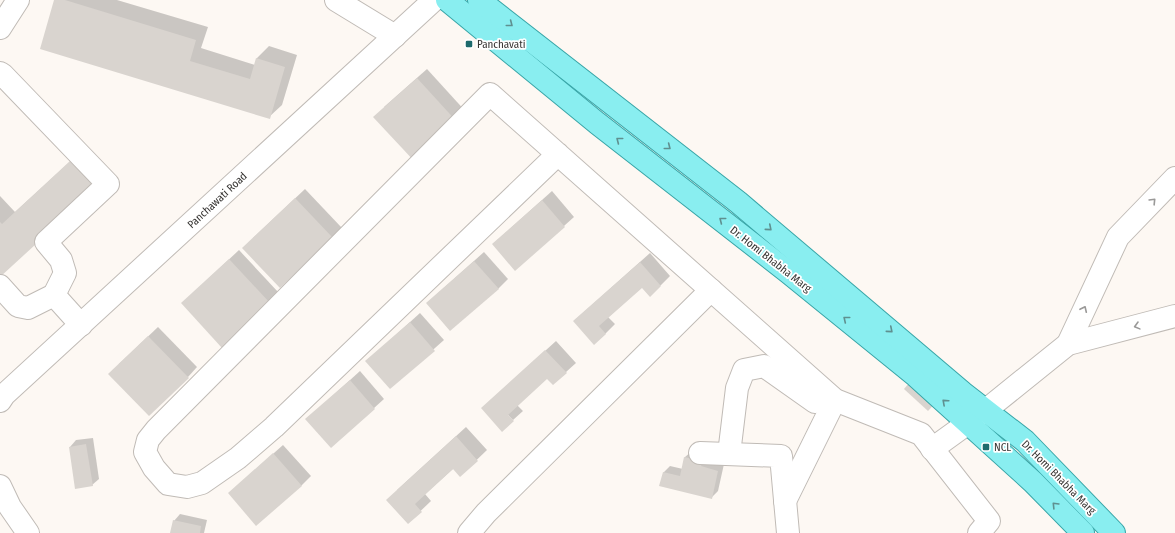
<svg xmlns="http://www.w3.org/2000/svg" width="1175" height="533" font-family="'Fira Sans Condensed',sans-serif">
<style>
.shadow{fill:#0003}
.building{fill:#d9d4cf}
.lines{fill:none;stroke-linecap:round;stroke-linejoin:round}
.minor-casing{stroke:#c0bbb6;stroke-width:24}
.major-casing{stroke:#38a5a7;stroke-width:24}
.minor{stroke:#fff;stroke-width:22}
.major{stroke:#89eef0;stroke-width:22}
.oneway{stroke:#5f9090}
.oneway2{stroke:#9a9998}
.poi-dot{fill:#1d6a6c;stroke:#fff;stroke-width:1.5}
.labels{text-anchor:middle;stroke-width:3.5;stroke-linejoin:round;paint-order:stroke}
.poi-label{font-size:11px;fill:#353331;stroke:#fff;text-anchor:start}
.street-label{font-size:11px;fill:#353331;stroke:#fff}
</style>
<rect width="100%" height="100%" fill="#fdf8f3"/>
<!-- shadow -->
<g class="shadow">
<path d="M55,0H117L208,27L201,48L255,65L257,58L269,46L297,55L282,105L269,117Z"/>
<path d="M427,69L468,114L416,162L384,107Z"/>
<path d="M83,150L107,176L0,275V196L15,212Z"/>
<path d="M305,189L342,228L332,238H253Z"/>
<path d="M552,191L574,217L515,270L493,244Z"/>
<path d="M239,250L279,293L270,302L192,294Z"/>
<path d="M484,252L508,279L498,289L437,294Z"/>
<path d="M650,253L670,276L661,285L650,295L642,287L608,317L615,324L605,334L574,321Z"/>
<path d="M420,313L444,340L390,388L367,361Z"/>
<path d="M158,327L197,367L188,377L119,364Z"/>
<path d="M556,341L576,363L566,372L547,377L517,405L523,411L513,420L492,399Z"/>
<path d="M360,371L384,399L331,447L307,419Z"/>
<path d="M466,427L487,450L460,476L454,468L425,494L431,501L408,523L397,490Z"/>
<path d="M93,438L99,479L92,485L70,447L76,440Z"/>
<path d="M283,445L311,476L301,486L229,493Z"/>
<path d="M692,451L724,464L718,491L711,498L663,473L670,466L683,469L685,457Z"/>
<path d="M180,514L207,520L204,533H171L174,521Z"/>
</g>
<!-- building -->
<g class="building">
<path d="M54,0H65L196,40L190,61L250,79L256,58L285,67L270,119L40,49Z"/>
<path d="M417,78L459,124L416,163L373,117Z"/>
<path d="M70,161L96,189L0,277V222L2,224Z"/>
<path d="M295,198L333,238L280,288L242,248Z"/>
<path d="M542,200L565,227L515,271L492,244Z"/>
<path d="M229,259L270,303L222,348L181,303Z"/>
<path d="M474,261L499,289L450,331L426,303Z"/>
<path d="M640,262L661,286L650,297L642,288L599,326L606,334L594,345L573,321Z"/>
<path d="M410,322L435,351L390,389L365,361Z"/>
<path d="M148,336L189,378L149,416L108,374Z"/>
<path d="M545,350L567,373L553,385L547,379L508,415L514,421L502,432L481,408Z"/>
<path d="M914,377L939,399L928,411L904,389Z"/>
<path d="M350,380L375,409L331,448L305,419Z"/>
<path d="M456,436L478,461L460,477L453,469L415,504L422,512L408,524L386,500Z"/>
<path d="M86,444L93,486L75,489L69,447Z"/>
<path d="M273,453L302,486L256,526L228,493Z"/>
<path d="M684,457L703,461L701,466L718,471L712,499L659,486L663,472L680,476Z"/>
<path d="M173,520L201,526L200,533H170Z"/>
</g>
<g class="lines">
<defs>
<g id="minor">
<path d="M336,0L395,36"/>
<path d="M0,28L18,0"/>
<path d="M0,73L3,75L108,184L46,242L61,260L65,273L54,295L28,308L18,306L0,286"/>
<path d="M558,154L274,427L238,458L202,483L187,487L168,484L154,468L145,452L148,440L156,430L490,94L835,400L921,434L989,521L979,533"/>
<path d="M54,295L81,325"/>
<path d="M1068,344L1118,237L1175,178"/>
<path d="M0,401L4,395L434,0"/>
<path d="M932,449L986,410L1068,344L1175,316"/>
<path d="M700,453L781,456L788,533"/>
<path d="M729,454L737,388L744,370L764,366L815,402"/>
<path d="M0,486L10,507L28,533"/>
<path d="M785,501L835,400"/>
<path d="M469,533L486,513L711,290"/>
</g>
<g id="major">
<path d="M447,0L597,123L788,272L916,376L1033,482L1083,533"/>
<path d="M479,0L738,202L963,393L1025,441L1114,533"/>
</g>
</defs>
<!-- minor casing -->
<use href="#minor" class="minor-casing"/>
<!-- major casing -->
<use href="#major" class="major-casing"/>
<!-- minor -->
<use href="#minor" class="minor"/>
<!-- major -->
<use href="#major" class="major"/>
</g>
<!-- one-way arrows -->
<defs><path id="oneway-chevron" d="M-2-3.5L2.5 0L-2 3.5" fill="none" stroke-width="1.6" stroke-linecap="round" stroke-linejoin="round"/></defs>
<g class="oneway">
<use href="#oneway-chevron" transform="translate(510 24) rotate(38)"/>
<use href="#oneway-chevron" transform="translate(619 140) rotate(-142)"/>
<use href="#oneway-chevron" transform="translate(668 147) rotate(38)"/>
<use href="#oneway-chevron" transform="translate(722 220) rotate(-142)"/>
<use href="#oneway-chevron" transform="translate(769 228) rotate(40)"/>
<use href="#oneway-chevron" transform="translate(846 319) rotate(-141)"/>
<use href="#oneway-chevron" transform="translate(890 330) rotate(40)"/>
<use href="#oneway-chevron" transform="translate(945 402) rotate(-138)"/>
<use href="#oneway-chevron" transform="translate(1055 505) rotate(-134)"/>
</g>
<g class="oneway2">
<use href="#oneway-chevron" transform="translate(1153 201) rotate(-46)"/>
<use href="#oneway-chevron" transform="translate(1084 309) rotate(-65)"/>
<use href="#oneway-chevron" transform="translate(1137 326) rotate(165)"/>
</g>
<!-- markers -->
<g class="poi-dot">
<rect x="465" y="40" width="8" height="8" rx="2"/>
<rect x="982" y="443" width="8" height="8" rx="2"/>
</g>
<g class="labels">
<!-- poi labels -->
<g class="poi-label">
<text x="477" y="48">Panchavati</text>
<text x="994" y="451">NCL</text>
</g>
<!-- street labels -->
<g class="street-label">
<text transform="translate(217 200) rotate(-43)" y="4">Panchawati Road</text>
<text transform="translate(771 259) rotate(38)" y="4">Dr. Homi Bhabha Marg</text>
<text transform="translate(1059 477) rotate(45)" y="4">Dr. Homi Bhabha Marg</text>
</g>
</g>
</svg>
